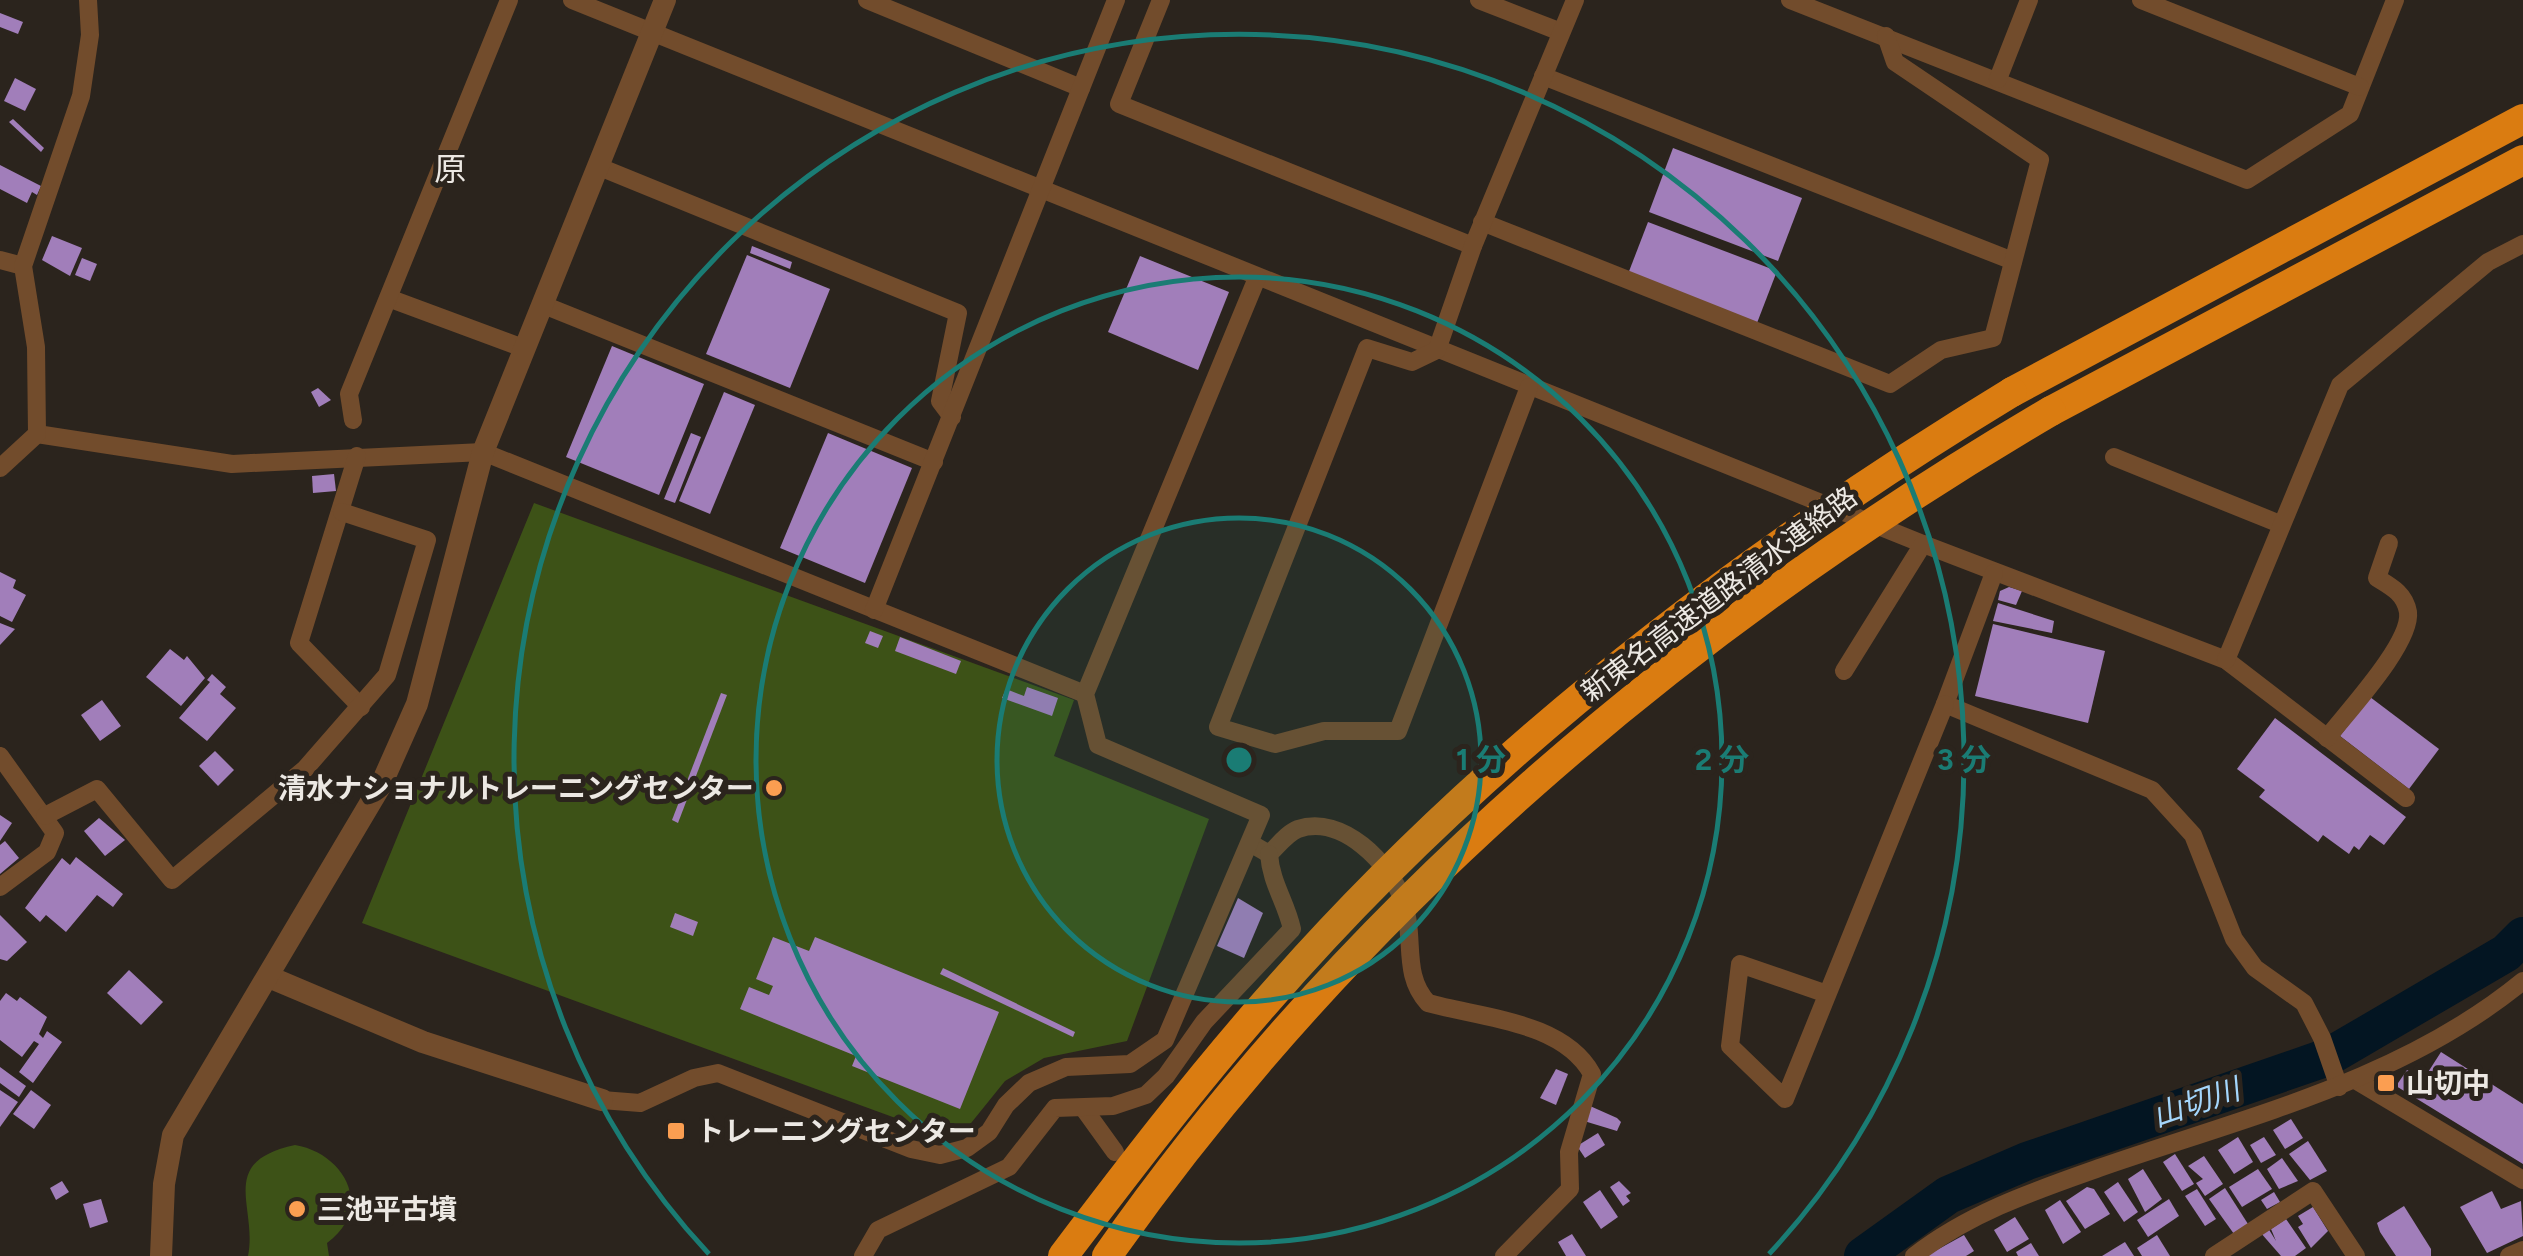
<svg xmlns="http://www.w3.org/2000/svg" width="2523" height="1256" font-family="Figtree,'Noto Sans JP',sans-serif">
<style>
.green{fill:#3d5217}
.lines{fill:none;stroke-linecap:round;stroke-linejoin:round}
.river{stroke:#031522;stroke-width:38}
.building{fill:#a17eba}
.minor{stroke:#724c2c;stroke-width:18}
.tertiary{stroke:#724c2c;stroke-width:22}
.motorway{stroke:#da7c11;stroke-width:30}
.motorway-bridge{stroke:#da7c11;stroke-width:30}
.ring{fill:none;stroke:#1a7c74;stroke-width:5}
.poi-dot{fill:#fb9e51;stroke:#2b241d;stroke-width:4}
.labels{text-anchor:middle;stroke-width:10;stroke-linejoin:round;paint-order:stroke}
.street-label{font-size:28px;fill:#ece8e3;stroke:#2b241d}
.poi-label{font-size:28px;font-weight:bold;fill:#ece8e3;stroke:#2b241d;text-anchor:start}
.water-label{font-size:30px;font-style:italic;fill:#a4d6fc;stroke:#2b241d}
.quarter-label{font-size:32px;fill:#ece8e3;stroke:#2b241d}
.centre{fill:#1a7c74;stroke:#2b241d;stroke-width:5}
.ring-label{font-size:30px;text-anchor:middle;font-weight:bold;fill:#1a7c74;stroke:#2b241d;stroke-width:10;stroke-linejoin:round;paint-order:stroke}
</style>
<rect width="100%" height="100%" fill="#2b241d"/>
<!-- green -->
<g class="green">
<path d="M534,503L1074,700L1054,756L1209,819L1127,1041L1044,1058L1005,1081L963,1133L942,1135L362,923Z"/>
<path d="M295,1145C344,1153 375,1208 327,1243L329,1256H248C258,1207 216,1162 295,1145Z"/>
</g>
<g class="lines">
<!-- river -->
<path class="river" d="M1863,1256L1948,1195L2027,1161L2328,1057L2506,953L2523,936"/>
</g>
<!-- building -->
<g class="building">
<path d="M0,13L23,22L18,34L0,27Z"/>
<path d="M15,78L36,89L25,111L4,101Z"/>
<path d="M13,119L44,148L41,152L9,122Z"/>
<path d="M1673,148L1802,198L1778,261L1649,212Z"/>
<path d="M0,165L41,186L37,195L32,192L27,203L0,189Z"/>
<path d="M1648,222L1777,271L1757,323L1628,274Z"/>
<path d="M52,236L82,248L70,276L42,260Z"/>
<path d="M752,246L792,262L790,269L750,253Z"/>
<path d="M747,255L830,289L790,388L706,354Z"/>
<path d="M1140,256L1229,292L1198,370L1108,332Z"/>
<path d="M82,258L97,264L90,281L75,275Z"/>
<path d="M612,346L704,384L659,495L566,457Z"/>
<path d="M318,388L331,400L319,407L311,392Z"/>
<path d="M724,392L755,405L710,514L679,501Z"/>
<path d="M691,433L701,437L675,503L664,499Z"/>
<path d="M828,433L912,468L865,583L780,548Z"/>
<path d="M334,474L336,491L313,493L312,476Z"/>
<path d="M0,572L16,580L13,588L26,595L12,622L0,616Z"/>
<path d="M2009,587L2022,591L2016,605L1998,600L2000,591Z"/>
<path d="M1998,603L2054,621L2052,633L1993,621Z"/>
<path d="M0,623L15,629L0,645Z"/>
<path d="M1993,624L2105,651L2088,723L1975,696Z"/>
<path d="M870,631L883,636L878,648L865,643Z"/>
<path d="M900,637L961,661L956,674L895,651Z"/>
<path d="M170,649L184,660L187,656L205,678L181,706L146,677Z"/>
<path d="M212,674L226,687L220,694L236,708L207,741L179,718L210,682L207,680Z"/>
<path d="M1027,687L1058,698L1052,716L1002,698L1006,689L1024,696Z"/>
<path d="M721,693L727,695L678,823L672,820Z"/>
<path d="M2370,697L2439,749L2409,789L2340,736Z"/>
<path d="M102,700L121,726L100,741L81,715Z"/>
<path d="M2275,718L2406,817L2384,845L2370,835L2359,850L2354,846L2349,854L2323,835L2318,842L2259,797L2265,790L2237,769Z"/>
<path d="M215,751L234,770L218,786L199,766Z"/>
<path d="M0,815L12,823L0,841Z"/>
<path d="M99,818L125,840L105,856L84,831Z"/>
<path d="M5,841L19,858L0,874V845Z"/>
<path d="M76,857L123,894L113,907L97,895L66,932L46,915L40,922L25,908L62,858L70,865Z"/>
<path d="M1238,898L1263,913L1244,958L1217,946Z"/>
<path d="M675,913L698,922L693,936L670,927Z"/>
<path d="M0,915L27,942L7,961L0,959Z"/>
<path d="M773,937L809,951L815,937L999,1012L960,1109L852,1066L856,1056L740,1009L749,987L769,995L773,986L756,979Z"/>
<path d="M943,968L1075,1032L1073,1037L940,974Z"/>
<path d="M129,970L163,1002L141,1025L107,993Z"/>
<path d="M6,993L17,1001L20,997L47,1017L39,1034L43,1038L47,1031L62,1042L33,1083L19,1072L39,1044L34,1041L22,1057L0,1040V1001Z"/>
<path d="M2441,1052L2523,1104V1164L2396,1086L2407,1070L2423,1080Z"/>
<path d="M0,1067L26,1086L19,1097L0,1083Z"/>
<path d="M1556,1069L1568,1074L1556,1105L1540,1098Z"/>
<path d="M0,1090L18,1102L0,1127Z"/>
<path d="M31,1090L51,1105L34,1129L13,1114Z"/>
<path d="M1590,1106L1617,1118L1621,1122L1617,1131L1584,1121Z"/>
<path d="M2291,1119L2303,1138L2285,1149L2273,1130Z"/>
<path d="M1598,1133L1605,1145L1585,1158L1577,1146Z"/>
<path d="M2238,1137L2253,1162L2234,1174L2218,1150Z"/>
<path d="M2264,1137L2276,1155L2261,1163L2250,1145Z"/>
<path d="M2308,1141L2327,1171L2310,1180L2289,1154Z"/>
<path d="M2175,1154L2194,1184L2182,1191L2163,1162Z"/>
<path d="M2204,1156L2223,1184L2205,1196L2196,1183L2203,1179L2188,1166Z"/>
<path d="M2282,1158L2298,1181L2279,1189L2267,1169Z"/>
<path d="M2143,1169L2162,1199L2145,1212L2128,1179Z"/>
<path d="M2258,1169L2272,1189L2242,1207L2229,1187Z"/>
<path d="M62,1181L69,1192L56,1200L50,1188Z"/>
<path d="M1619,1181L1631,1193L1626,1196L1630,1201L1623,1206L1610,1187Z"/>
<path d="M2118,1182L2138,1212L2124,1222L2104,1192Z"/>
<path d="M2087,1187L2094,1189L2110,1214L2085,1229L2066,1201Z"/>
<path d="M2225,1188L2248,1224L2234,1234L2209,1199Z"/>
<path d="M2197,1189L2216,1219L2205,1226L2185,1196Z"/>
<path d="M1600,1190L1618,1217L1601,1229L1583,1202Z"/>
<path d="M2492,1191L2501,1209L2521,1201L2523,1236L2487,1253L2460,1207Z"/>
<path d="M2274,1192L2280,1202L2267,1209L2261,1200Z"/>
<path d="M101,1199L108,1222L90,1228L83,1204Z"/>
<path d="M2169,1199L2179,1216L2148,1237L2137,1220Z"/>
<path d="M2060,1200L2081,1232L2063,1244L2045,1210Z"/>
<path d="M2404,1206L2431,1249V1256H2396L2380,1232L2377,1223Z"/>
<path d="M2313,1207L2328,1231L2311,1248L2298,1227L2303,1224L2298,1216Z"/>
<path d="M2015,1217L2029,1239L2007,1252L1994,1230Z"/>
<path d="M2286,1219L2306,1248L2295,1256H2281L2260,1232L2268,1228L2276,1241L2271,1229Z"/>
<path d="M1572,1234L1586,1256H1566L1558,1242Z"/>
<path d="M1964,1235L1974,1251L1966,1256H1926Z"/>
<path d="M2157,1235L2170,1256H2142L2137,1248Z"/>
<path d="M2125,1242L2134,1256H2102L2120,1245Z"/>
<path d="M2031,1243L2039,1256H2018L2016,1252Z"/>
</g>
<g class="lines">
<!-- minor -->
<g class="minor">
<path d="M572,0L1923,544L2226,660L2406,798"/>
<path d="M867,0L1081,88"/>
<path d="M1161,0L1119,104L1473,246"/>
<path d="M1479,0L1561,32"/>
<path d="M1790,0L2247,180L2350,114L2395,0"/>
<path d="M2141,0L2360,87"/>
<path d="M1543,76L2013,261"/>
<path d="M1998,79L2029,0"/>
<path d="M597,166L958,313L940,401L952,417"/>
<path d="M1482,222L1890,384L1941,350L1993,338L2040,160L1895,62L1886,36"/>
<path d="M0,260L23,266"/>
<path d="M391,299L523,348"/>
<path d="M541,304L934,462"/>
<path d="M1529,387L1398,731H1324L1275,744L1218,727L1367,348L1412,362L1437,350L1473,246L1575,0"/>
<path d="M353,420L349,394L509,0"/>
<path d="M37,434L232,464L483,452L1085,694"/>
<path d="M357,456L299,643L361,707"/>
<path d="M2114,457L2280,524"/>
<path d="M0,468L37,434L36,347L23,266L81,96L90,35L88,0"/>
<path d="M1994,573L1945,704L2152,790L2193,835L2234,939L2255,968L2304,1003L2322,1038L2339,1087"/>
<path d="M874,610L1116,0"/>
<path d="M2226,660L2340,385L2488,262L2523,244"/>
<path d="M1844,671L1923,544"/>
<path d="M2327,738C2347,712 2412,643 2408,612C2405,594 2392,587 2377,578L2389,543"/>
<path d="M0,756L55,833L47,852L0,887"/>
<path d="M45,816L97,789L172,880L305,769L387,675L427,540L342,512"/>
<path d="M1250,843L1269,854C1277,847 1287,833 1298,829C1342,814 1390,863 1403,901C1416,937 1401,974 1428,1003C1481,1018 1563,1021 1592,1074L1569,1152L1570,1189L1504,1256"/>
<path d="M1827,994L1740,964L1730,1046L1785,1099L1945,704"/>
<path d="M2357,1081L2523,1180"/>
<path d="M602,1100L640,1103L694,1078L718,1073L911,1149L940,1155L967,1148L989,1132L1006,1105L1029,1083L1066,1067L1130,1064L1165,1040L1261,815L1098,745L1085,694L1257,278"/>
<path d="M1084,1109L1115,1152"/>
<path d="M863,1256L878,1230L1009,1167L1055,1108L1113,1106L1146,1095L1166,1076L1204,1022L1292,929C1286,902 1271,883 1269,854"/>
<path d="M1914,1256C1969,1213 2034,1191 2099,1168C2245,1117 2401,1081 2523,981"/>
<path d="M2214,1256L2313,1191L2356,1256"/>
<path d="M2509,1256L2523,1250"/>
</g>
<!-- tertiary -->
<g class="tertiary">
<path d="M269,977L423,1042L602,1100"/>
<path d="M161,1256L164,1184L173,1135L381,785L417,704L483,452L665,0"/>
</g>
<!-- motorway -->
<g class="motorway">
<path d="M2012,392L2523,119"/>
<path d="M2051,411L2523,160"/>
</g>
<!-- motorway-bridge -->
<g class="motorway-bridge">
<path d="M1063,1256C1129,1169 1194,1084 1266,1002C1478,758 1737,559 2012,392"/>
<path d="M1107,1256C1352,907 1684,626 2051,411"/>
</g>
</g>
<!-- distance rings -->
<circle cx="1239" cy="760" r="242" fill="#1a7c74" fill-opacity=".12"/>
<g class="ring">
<circle cx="1239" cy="760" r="242"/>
<circle cx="1239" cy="760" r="483"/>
<path d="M709 1254A725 725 0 1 1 1769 1254"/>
</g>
<!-- markers -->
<g class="poi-dot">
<circle cx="774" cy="788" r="10"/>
<rect x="2376" y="1073" width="20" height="20" rx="5"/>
<rect x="666" y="1121" width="20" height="20" rx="5"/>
<circle cx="297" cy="1209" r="10"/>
</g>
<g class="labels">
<!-- street labels -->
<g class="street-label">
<text transform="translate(1719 594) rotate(-37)" y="10">新東名高速道路清水連絡路</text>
</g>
<!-- poi labels -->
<g class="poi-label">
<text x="754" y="798" text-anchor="end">清水ナショナルトレーニングセンター</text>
<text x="2406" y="1093">山切中</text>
<text x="696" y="1141">トレーニングセンター</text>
<text x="317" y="1219">三池平古墳</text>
</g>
<!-- water labels -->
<g class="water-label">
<text transform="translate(2196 1103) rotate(-19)" y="10">山切川</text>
</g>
<!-- quarter labels -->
<g class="quarter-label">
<text x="450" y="180">原</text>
</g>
</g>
<circle cx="1239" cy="760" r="15" class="centre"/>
<g class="ring-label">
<text x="1481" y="770">1 分</text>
<text x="1722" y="770">2 分</text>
<text x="1964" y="770">3 分</text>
</g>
</svg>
